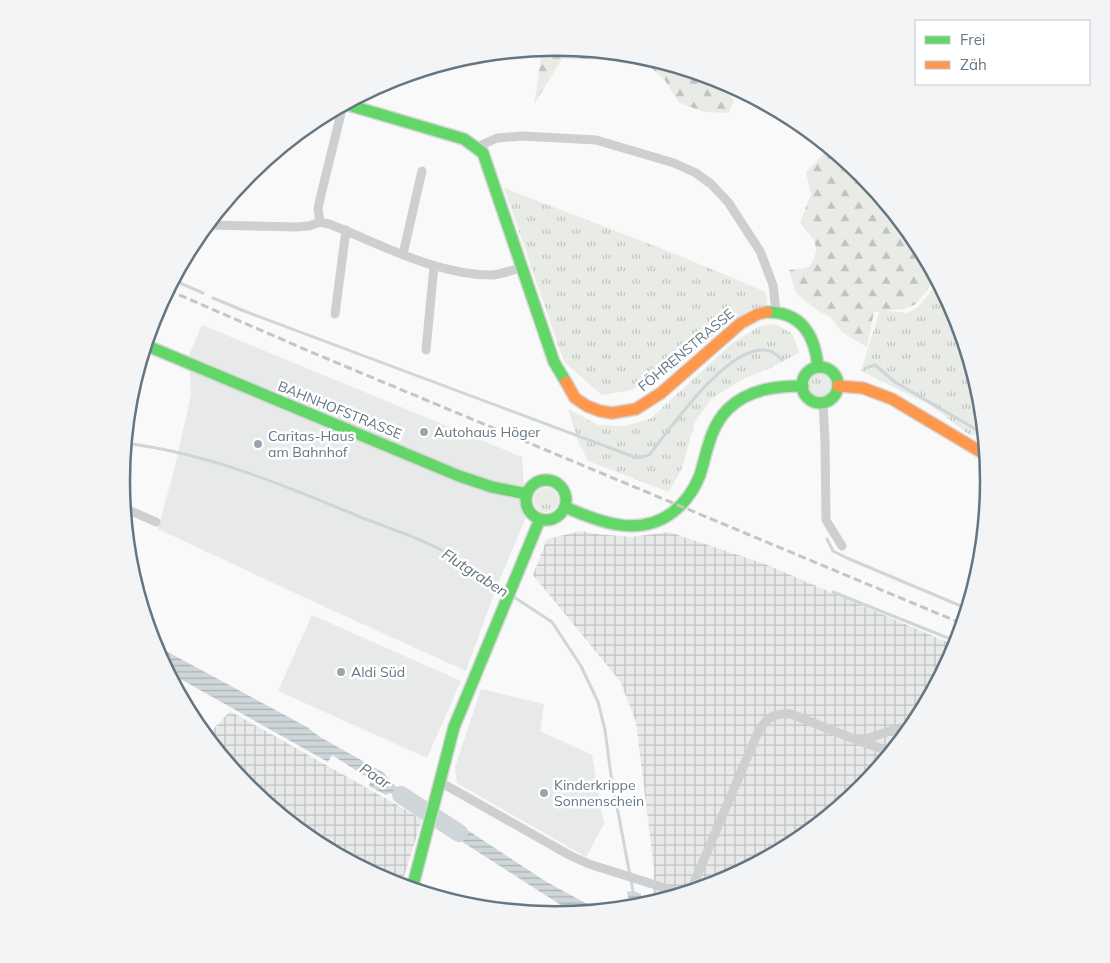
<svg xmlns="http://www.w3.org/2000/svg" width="1110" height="963" font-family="Mulish,sans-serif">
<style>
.built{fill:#e8e9e9}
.industrial{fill:url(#industrial-grid)}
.grass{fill:url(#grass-tufts)}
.forest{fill:url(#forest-firs)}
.water{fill:url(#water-rules)}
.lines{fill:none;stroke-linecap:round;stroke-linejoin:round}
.stream{stroke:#ced6d9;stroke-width:3}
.river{stroke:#ced6d9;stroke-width:18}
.fast-casing{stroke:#d5d6d7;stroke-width:14}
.slow-casing{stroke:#d5d6d7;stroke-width:14}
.street{stroke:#cecfd0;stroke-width:9}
.fast{stroke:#63d668;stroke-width:11}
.slow{stroke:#ff974d;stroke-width:11}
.rail{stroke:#c3c5c6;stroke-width:3;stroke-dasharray:8 4;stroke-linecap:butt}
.poi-dot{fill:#99a4ac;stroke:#fff;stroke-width:2}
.labels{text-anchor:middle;stroke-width:5;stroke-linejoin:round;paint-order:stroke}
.street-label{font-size:14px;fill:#657683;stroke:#fff}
.poi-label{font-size:14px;fill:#657683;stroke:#fff;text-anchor:start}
.water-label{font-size:15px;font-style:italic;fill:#60757c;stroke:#fff}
.rim{fill:none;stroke:#657683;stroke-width:2.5}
</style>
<defs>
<pattern id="industrial-grid" width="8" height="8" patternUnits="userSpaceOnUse" patternTransform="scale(1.25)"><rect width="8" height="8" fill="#e8e9e9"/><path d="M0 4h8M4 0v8" fill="none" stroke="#c0c1c2"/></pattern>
<pattern id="grass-tufts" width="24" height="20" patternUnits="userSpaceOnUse" patternTransform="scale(1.25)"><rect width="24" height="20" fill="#e8ebe6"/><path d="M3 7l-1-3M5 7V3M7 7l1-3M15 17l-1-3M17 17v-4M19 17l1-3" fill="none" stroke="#c0c3c0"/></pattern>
<pattern id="forest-firs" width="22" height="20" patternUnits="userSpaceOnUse" patternTransform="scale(1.25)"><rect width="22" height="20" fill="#e8ebe6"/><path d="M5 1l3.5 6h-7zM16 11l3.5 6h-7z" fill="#c0c3c0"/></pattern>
<pattern id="water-rules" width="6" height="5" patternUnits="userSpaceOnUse" patternTransform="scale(1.25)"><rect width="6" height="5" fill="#ced6d9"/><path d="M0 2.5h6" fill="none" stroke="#abb2b5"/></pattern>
</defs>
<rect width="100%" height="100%" fill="#f9f9f9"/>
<!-- built -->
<g class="built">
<path d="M202,325L522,457L526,517L495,591L466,671L312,601L158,529L174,470L191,395L189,355Z"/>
<path d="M312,615L461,681L427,758L278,691Z"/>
<path d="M481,689L544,704L540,731L592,755L604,824L586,857L457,783L455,767Z"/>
</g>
<!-- industrial -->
<g class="industrial">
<path d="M581,531L597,534L631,537L669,532L765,564L954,645L942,674L916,723L862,789L796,843L721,883L654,903L653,894L654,869L636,722L620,681L533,575L547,539Z"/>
<path d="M230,711L422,819L401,886L389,882L314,842L248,788L206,737Z"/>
</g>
<!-- grass -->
<g class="grass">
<path d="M504,188L673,253L766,292L767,305L749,310L732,321L680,364L631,390L602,395L564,362Z"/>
<path d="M938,282L956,316L978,387L982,428L978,435H969L932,406L861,371L880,310L907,313L918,307Z"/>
<path d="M776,324L793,334L799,353L768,369L743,379L711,399L695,422L682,468L669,492L588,461L578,441L568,409L598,425L624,426L650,419L731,344L760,326Z"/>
<circle cx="820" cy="385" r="13"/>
<circle cx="546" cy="500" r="12"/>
</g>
<!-- forest -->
<g class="forest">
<path d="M555,48L640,56L721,81L731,86L725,89L734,101L728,113L705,112L679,103L664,79L642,60L562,59L534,104L542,52Z"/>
<path d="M829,148L862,175L916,241L936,279L916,304L904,309L874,312L867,347L843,333L830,317L818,311L796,293L789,270L809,267C823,245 814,241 800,222L811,195L806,172Z"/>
</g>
<!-- water -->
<g class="water">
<path d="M153,644L307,727L320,737L384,773L394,785L423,804L421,813L390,793L386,795L369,786L371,780L332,755L328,762L166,671Z"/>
<path d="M443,814L545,881L600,911L575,914L439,827Z"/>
<path d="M633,891L641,894L643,906L630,908L627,892Z"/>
</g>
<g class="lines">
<!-- stream -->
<g class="stream">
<path d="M173,280L203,293"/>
<path d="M213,298L244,311L637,458L649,455C671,428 731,339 770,351C774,352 779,357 782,360"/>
<path d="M866,368L875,365L895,382L977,430"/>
<path d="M125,443C205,453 279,483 353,514C379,525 406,533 431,545C457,557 483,574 506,591"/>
<path d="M827,539L833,551L847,558L968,609"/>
<path d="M833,592L958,642"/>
<path d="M511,595L552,622L581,666L598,702L605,730L611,775L633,891"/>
</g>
<!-- river -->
<path class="river" d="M401,795L459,833"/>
<defs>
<g id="fast">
<path d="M345,104L464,139L483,153L554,362L566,382"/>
<path d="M767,312C802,312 815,336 818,367"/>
<path d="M145,345L459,476L492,487L527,494"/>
<circle cx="820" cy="385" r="18"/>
<circle cx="546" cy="500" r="20"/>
<path d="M565,507C599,522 640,538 673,512C686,502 694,490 700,475C707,452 710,427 728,409C748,389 776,386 803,386"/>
<path d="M412,889L454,727L540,519"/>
</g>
<g id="slow">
<path d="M566,382L575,398L587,406L600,411L612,413L636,409L661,393L741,323L758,314L767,312"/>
<path d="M838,386L863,388L892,399L986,455"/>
</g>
</defs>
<!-- fast casing -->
<use href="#fast" class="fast-casing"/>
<!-- slow casing -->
<use href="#slow" class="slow-casing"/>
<!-- street -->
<g class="street">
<path d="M343,105L320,199L318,209L320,222L329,224C379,243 437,276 493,275C502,274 513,270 523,267"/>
<path d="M477,147L497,138L522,136L596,140L674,163L696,173L711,184L728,202L760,251L773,285L776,311"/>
<path d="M207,225L296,227L309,226L320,222"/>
<path d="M403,254L422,171"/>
<path d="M335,314L346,230"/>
<path d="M426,350L434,266"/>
<path d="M823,403L825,441L826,520L842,546"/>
<path d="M978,450L985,438"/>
<path d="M124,508L156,522"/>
<path d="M892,752L859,741L900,728L909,731"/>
<path d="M440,782L571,856L589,864L684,894"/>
<path d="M690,892L755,739C763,721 771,712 791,714L859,741"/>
</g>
<!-- fast -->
<use href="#fast" class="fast"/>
<!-- slow -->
<use href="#slow" class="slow"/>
<!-- rail -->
<path class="rail" d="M168,290L311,352L963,624"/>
</g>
<!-- markers -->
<g class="poi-dot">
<circle cx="424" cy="432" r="5"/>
<circle cx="258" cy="444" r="5"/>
<circle cx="341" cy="672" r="5"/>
<circle cx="544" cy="793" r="5"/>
</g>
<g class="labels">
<!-- street labels -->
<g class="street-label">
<text transform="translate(686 350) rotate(-40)" y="5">FÖHRENSTRASSE</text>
<text transform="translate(340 410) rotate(22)" y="5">BAHNHOFSTRASSE</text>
</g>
<!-- poi labels -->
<g class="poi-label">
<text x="434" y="437">Autohaus Höger</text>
<text x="268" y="441">Caritas-Haus<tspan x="268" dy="16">am Bahnhof</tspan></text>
<text x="351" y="677">Aldi Süd</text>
<text x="554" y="790">Kinderkrippe<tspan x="554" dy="16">Sonnenschein</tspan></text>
</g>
<!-- water labels -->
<g class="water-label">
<text transform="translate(475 573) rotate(33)" y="5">Flutgraben</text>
<text transform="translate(375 776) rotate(33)" y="5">Paar</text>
</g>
</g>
<!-- crop -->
<path d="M0 0H1110V963H0ZM130 481a425 425 0 1 1 850 0a425 425 0 1 1-850 0Z" fill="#f3f4f5" fill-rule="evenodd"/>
<path class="rim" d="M130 481a425 425 0 1 1 850 0a425 425 0 1 1-850 0Z"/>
<!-- legend -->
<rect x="915" y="20" width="175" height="65" fill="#ffffff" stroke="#c1c8cd"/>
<rect x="925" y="36" width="25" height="8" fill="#63d668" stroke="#c1c8cd"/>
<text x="960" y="45" font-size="15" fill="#657683">Frei</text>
<rect x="925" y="61" width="25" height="8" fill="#ff974d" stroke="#c1c8cd"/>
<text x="960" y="70" font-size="15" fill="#657683">Zäh</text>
</svg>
